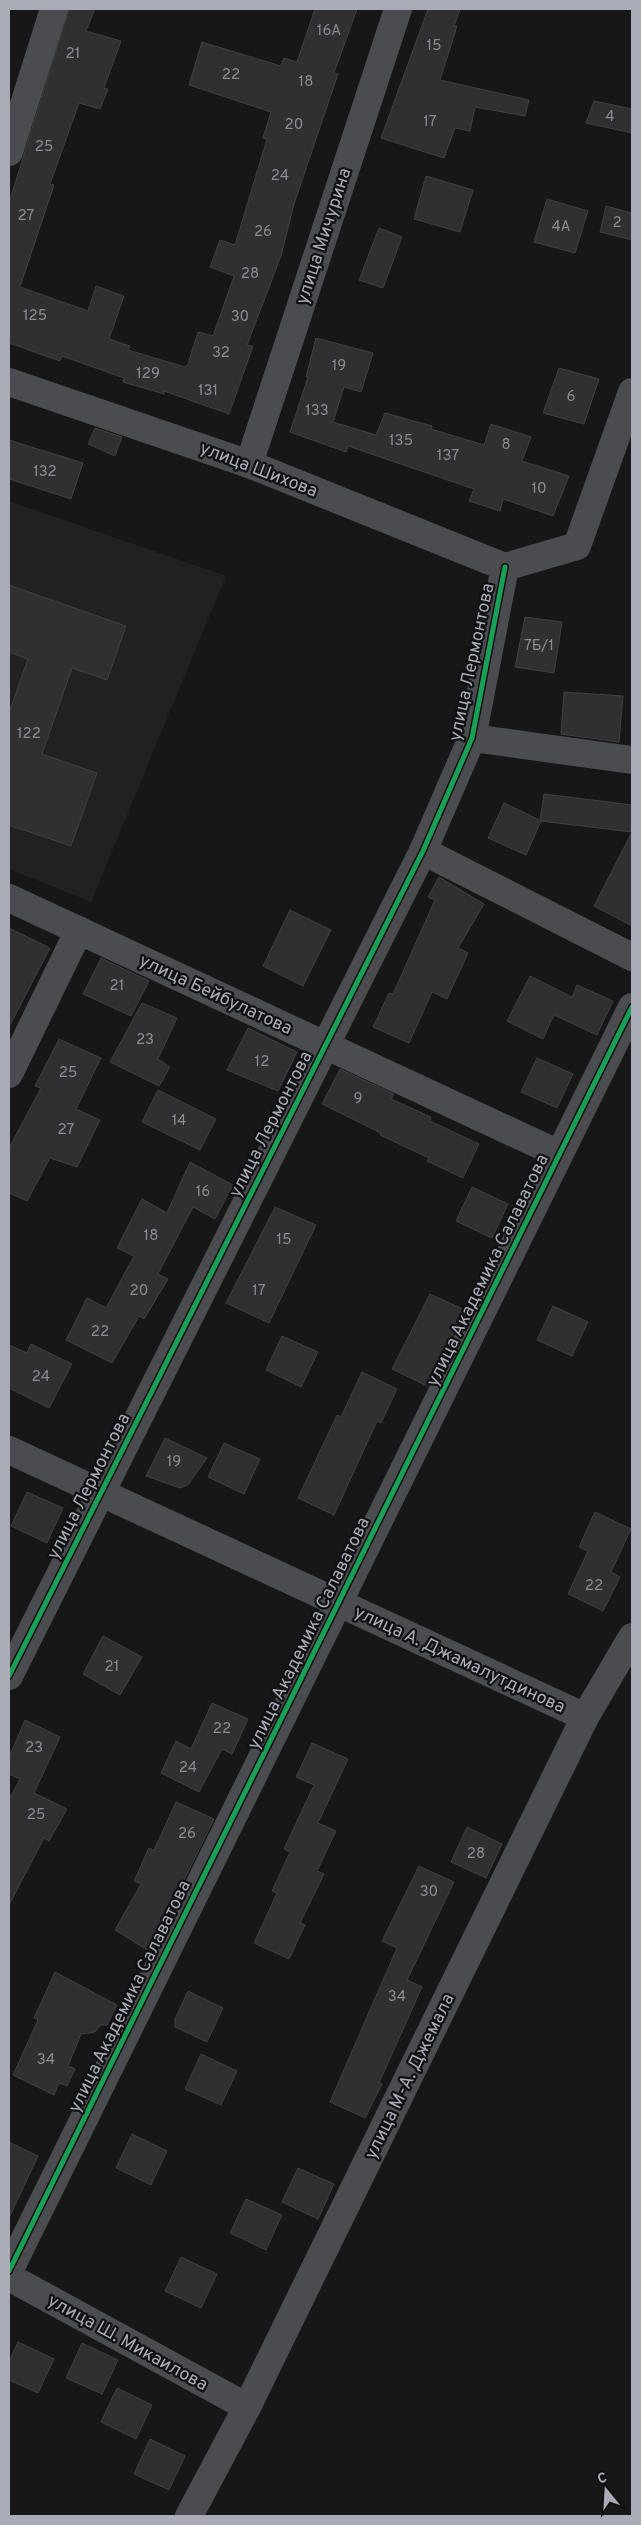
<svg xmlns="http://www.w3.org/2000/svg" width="641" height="2525" font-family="Overpass,sans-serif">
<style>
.built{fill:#212122}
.building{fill:#303031;stroke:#3f4043}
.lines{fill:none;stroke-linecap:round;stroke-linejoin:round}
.minor{stroke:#4b4c4f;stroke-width:28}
.cycleway-casing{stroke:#111113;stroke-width:8}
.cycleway{stroke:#1a9f57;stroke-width:5}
.labels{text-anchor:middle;stroke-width:4.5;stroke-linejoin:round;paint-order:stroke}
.number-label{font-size:15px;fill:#8b8d95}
.street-label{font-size:18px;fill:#a9acb6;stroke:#111113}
</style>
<rect width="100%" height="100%" fill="#171717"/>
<!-- built -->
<path class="built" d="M9,501L226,576L91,902L9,869Z"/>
<!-- building -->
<g class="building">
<path d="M69,9H95L86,31L121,41L104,88L108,89L100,109L79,103L50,184L54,185L20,287L88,311L96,286L124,296L109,339L130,346L128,350L185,367L188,364L198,332L213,336L234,276L210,267L220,240L235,245L267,139L263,138L271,112L189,85L202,42L281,66L284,58L297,62L315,9H357L334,73L338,74L294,204L281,256L247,345L253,346L229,414L164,391V394L123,382L124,378L62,356L60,361L9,343V203Z"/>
<path d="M428,9H460L454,26H457L440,80L529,100L525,116L475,107L470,131L455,128L444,158L381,138Z"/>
<path d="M594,101L632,109V133L586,123Z"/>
<path d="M426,176L473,190L460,232L414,219Z"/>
<path d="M547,199L588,211L575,253L534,242Z"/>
<path d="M606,206L632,213V240L600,232Z"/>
<path d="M379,228L402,237L383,288L359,280Z"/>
<path d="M316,338L373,353L361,392L344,387L333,422L376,435L385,413L432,426L431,429L484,445L491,424L531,437L522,461L569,476L553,516L503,499L500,511L469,501L474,489L348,446L346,452L290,432L308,377H306Z"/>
<path d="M559,368L599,379L584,424L543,413Z"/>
<path d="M95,428L122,437L115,456L88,444Z"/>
<path d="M9,440L83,463L71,499L9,479Z"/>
<path d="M9,585L126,626L107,680L72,668L42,754L97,773L71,846L9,825V713L28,659L9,652Z"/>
<path d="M525,617L562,622L554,673L515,667Z"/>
<path d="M564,692L623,696L619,742L561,734Z"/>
<path d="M544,794L632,805V832L541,821L526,855L488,838L504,803L540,820Z"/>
<path d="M632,832V926L594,906Z"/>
<path d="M439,877L484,904L458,948L468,953L447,999L432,992L409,1043L373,1027L389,993L393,994L435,900L428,897Z"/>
<path d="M290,910L331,930L303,986L263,966Z"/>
<path d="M9,928L50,948L9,1027Z"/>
<path d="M101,958L149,981L131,1016L83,994Z"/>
<path d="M530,976L572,997L577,985L613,1001L597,1035L554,1015L543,1039L507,1021Z"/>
<path d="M142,1003L177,1018L158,1059L170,1067L159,1086L110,1062Z"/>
<path d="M248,1028L297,1052L278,1091L227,1070Z"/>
<path d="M59,1039L101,1058L76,1109L100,1120L77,1167L50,1158L27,1201L9,1193V1148L41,1088L35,1086Z"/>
<path d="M537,1058L573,1074L557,1108L521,1092Z"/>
<path d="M340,1069L394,1094L391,1099L431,1117L430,1121L479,1144L463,1178L427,1161L429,1158L380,1135L381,1133L322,1104Z"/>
<path d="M158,1090L216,1119L200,1150L142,1122Z"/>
<path d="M190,1162L233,1185L215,1219L193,1207L158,1274L168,1279L144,1319L139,1316L112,1363L66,1340L87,1298L106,1308L134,1256L117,1248L142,1199L167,1213Z"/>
<path d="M472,1187L508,1204L492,1238L456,1221Z"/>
<path d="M275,1207L316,1225L269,1323L226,1303Z"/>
<path d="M430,1294L465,1310L427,1386L392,1369Z"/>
<path d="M553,1306L588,1322L572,1356L537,1340Z"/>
<path d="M282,1336L318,1352L301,1387L266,1370Z"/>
<path d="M31,1344L72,1364L49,1408L9,1388V1345L27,1353Z"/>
<path d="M362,1372L397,1389L381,1423L377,1421L334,1515L298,1498L337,1415L341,1417Z"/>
<path d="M165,1438L207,1458L188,1485L180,1488L146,1476Z"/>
<path d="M224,1443L260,1459L244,1494L208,1477Z"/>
<path d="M27,1492L63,1508L47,1543L11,1526Z"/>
<path d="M595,1512L631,1529L611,1572L620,1577L603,1611L568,1594L588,1551L579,1547Z"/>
<path d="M103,1636L142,1657L120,1695L83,1674Z"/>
<path d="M212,1703L248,1719L232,1754L222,1749L199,1792L161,1773L176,1741L191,1749Z"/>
<path d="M25,1720L60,1737L34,1793L67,1809L49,1841L44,1838L9,1905V1800L20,1779L9,1774V1757Z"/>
<path d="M312,1743L348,1759L318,1823L336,1831L317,1871L324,1874L300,1923L305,1925L289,1959L254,1943L277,1893L272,1891L290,1852L284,1849L314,1785L296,1777Z"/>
<path d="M176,1802L214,1819L149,1951L115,1930L141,1884L134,1881L149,1848L154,1850Z"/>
<path d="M467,1827L502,1844L486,1878L451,1862Z"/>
<path d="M419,1866L454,1882L407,1980L422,1987L379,2083L382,2084L365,2118L330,2102L397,1948L382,1941Z"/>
<path d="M55,1972L117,2005L107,2025H101L95,2032L81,2034L68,2066L75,2069L67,2086L59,2083L54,2095L13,2075L38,2020L34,2018Z"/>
<path d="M188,1991L223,2008L207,2042L175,2027V2019Z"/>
<path d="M201,2054L237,2071L221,2105L185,2089Z"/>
<path d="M132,2134L167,2151L151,2185L116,2168Z"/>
<path d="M9,2142L38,2156L9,2218Z"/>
<path d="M298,2168L334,2184L318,2219L282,2202Z"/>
<path d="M246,2199L282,2215L266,2250L230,2233Z"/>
<path d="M181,2257L217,2274L201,2308L165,2291Z"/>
<path d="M18,2342L54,2359L38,2393L9,2380V2362Z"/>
<path d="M82,2343L118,2360L102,2394L66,2378Z"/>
<path d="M117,2388L152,2405L136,2439L101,2422Z"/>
<path d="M150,2439L185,2456L169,2490L134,2474Z"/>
</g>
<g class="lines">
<!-- minor -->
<g class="minor">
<path d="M9,152L54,9"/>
<path d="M9,382L249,464L505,567"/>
<path d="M249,464L398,9"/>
<path d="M505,567L577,546L632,392"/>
<path d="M472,738L632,760"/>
<path d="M423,851L632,957"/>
<path d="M9,898L559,1154"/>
<path d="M9,1074L79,930"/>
<path d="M9,1450L585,1717"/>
<path d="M9,1676L423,851L472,738L505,567"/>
<path d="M9,2271L632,1007"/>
<path d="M9,2277L247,2407"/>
<path d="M189,2516L247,2407L585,1717L632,1637"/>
</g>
<defs>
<g id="cycleway">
<path d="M9,1676L423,851L472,738L505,567"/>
<path d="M9,2271L632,1007"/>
</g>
</defs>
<!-- cycleway casing -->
<use href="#cycleway" class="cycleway-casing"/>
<!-- cycleway -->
<use href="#cycleway" class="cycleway"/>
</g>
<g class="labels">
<!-- number labels -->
<g class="number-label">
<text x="329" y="35">16А</text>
<text x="434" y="50">15</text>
<text x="73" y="58">21</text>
<text x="231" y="79">22</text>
<text x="306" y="86">18</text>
<text x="610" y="121">4</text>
<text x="430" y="126">17</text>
<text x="294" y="129">20</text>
<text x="44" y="151">25</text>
<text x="280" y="180">24</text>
<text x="26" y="220">27</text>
<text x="617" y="227">2</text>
<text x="561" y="231">4А</text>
<text x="263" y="236">26</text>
<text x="250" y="278">28</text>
<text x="35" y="320">125</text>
<text x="240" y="321">30</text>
<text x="221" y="357">32</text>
<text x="339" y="370">19</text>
<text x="148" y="378">129</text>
<text x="208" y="395">131</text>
<text x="571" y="401">6</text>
<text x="317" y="415">133</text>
<text x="401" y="445">135</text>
<text x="506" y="449">8</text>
<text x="448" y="460">137</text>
<text x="45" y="476">132</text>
<text x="539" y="493">10</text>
<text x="539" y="650">7Б/1</text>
<text x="29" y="738">122</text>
<text x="117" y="990">21</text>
<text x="145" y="1044">23</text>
<text x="262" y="1066">12</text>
<text x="68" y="1077">25</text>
<text x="358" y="1103">9</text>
<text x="179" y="1125">14</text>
<text x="66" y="1134">27</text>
<text x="203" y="1196">16</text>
<text x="151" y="1240">18</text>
<text x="284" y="1244">15</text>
<text x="139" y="1295">20</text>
<text x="259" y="1295">17</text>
<text x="100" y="1336">22</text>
<text x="41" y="1381">24</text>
<text x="174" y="1466">19</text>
<text x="594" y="1590">22</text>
<text x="112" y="1671">21</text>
<text x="222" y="1733">22</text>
<text x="34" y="1752">23</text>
<text x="188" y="1772">24</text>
<text x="36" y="1819">25</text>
<text x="187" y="1838">26</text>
<text x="476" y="1858">28</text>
<text x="429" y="1896">30</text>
<text x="397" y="2001">34</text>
<text x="46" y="2064">34</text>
</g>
<!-- street labels -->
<g class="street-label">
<text transform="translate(323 236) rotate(-72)" y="6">улица Мичурина</text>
<text transform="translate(259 469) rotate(21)" y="6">улица Шихова</text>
<text transform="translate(471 662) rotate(-78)" y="6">улица Лермонтова</text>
<text transform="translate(216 994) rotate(25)" y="6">улица Бейбулатова</text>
<text transform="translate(270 1124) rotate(-63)" y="6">улица Лермонтова</text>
<text transform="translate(487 1270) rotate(-64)" y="6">улица Академика Салаватова</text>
<text transform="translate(88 1486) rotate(-63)" y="6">улица Лермонтова</text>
<text transform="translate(308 1633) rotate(-64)" y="6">улица Академика Салаватова</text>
<text transform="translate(460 1659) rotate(25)" y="6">улица А. Джамалутдинова</text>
<text transform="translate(129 1996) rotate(-64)" y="6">улица Академика Салаватова</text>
<text transform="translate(409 2076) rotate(-64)" y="6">улица М-А. Джемала</text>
<text transform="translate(128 2342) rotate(29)" y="6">улица Ш. Микаилова</text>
</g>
</g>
<!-- border -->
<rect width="641" height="2525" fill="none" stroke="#a9acb6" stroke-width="20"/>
<!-- north arrow -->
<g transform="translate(606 2490) rotate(342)" stroke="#111113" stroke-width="4" paint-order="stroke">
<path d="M0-4L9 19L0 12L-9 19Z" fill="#a9acb6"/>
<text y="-8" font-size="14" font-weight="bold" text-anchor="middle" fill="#a9acb6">С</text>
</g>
</svg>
